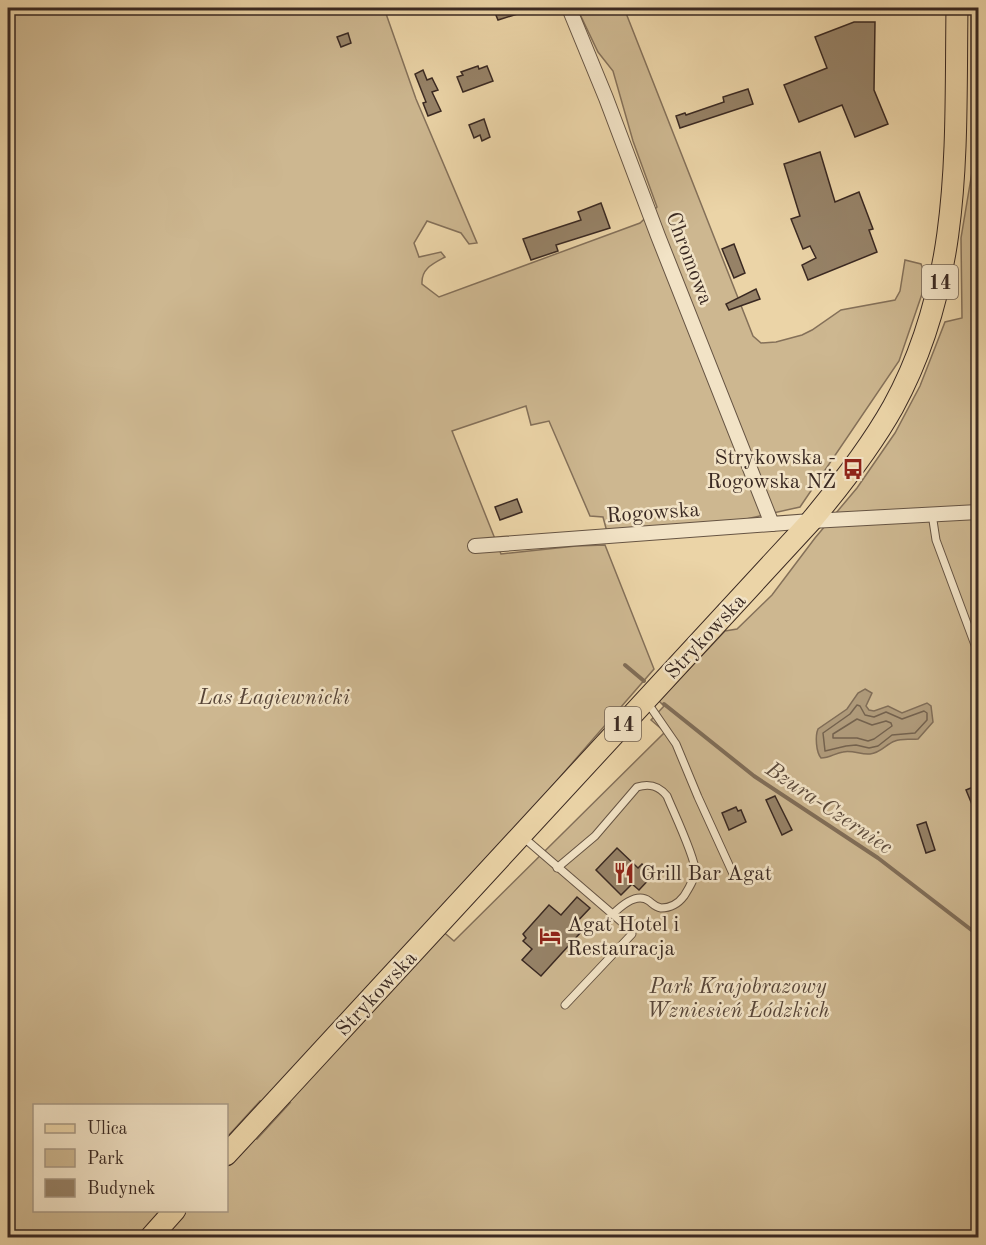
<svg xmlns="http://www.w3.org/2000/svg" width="986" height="1245" font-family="'Old Standard TT',serif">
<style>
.green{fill:#cdb790;stroke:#847059;stroke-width:1.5;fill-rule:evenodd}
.water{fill:#af9a7a;stroke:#806d57;stroke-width:1.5}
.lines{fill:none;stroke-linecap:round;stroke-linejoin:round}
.shore{stroke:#74624e;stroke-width:1.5}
.stream{stroke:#806d57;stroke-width:4}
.building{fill:#968267;stroke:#3a2922;stroke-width:1.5}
.service-casing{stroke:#665443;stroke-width:9}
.minor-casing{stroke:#665443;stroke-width:16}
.primary-casing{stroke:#3a2922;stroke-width:23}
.service{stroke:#f2e3c6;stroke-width:7}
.minor{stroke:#f2e3c6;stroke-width:14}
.primary{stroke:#ebd4a7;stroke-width:21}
.labels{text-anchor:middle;stroke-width:5;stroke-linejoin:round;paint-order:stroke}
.shield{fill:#f2e3c6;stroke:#716153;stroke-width:1.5}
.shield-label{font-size:20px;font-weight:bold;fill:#3a2922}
.street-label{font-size:21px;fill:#3a2922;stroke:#f2e3c6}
.poi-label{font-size:21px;fill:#3a2922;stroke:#f2e3c6;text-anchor:start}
.park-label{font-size:21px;font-style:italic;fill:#574538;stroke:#f2e3c6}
.water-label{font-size:22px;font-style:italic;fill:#5d4b3c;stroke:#f2e3c6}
</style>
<rect width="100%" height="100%" fill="#ebd4a7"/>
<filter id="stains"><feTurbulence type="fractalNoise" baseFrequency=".00333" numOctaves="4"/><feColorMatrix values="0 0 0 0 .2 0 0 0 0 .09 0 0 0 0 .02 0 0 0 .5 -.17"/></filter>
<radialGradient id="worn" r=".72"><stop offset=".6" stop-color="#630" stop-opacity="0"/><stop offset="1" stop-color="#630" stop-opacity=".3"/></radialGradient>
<!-- green -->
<path class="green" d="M8,8H384L416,99L477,243L469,244L461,233L427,221L414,243L419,257L441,252L445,257C432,264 421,269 422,284L439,297L640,223L657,207L633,141L613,71L598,52L577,8H624L753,336L761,343L776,342L802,335L812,330L841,310L895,300L900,291L905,260L921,264L924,272L923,291L899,361L800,507L742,520L607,532L603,517L590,516L549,421L531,425L526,406L452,431L501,554L576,546L605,545L654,669L433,923L454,941L665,732L651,720L664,706L659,701L725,631L737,629L772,595L815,538L857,488L895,433L920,386L945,322L962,318L961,238L972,172L974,8H978V1237H8ZM260,1101L290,1103L257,1139L227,1137ZM34,1106H226V1210H34Z"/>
<!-- water -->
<path class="water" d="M865,689L872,693L866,706L869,710L874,711L888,706L902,713L927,703L931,706L933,722L918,739C911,740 902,738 895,741C886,744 881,753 870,754C861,755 853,750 843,752C835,753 830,758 821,758C816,752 815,736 818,729L847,709L858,693Z"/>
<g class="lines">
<!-- shore -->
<g class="shore">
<path d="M857,705L860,706L865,715L874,717L886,712L902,719L924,711L927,713V720L915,733L892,735L878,746L869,748L856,745L846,746L825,751L823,733L850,714Z"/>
<path d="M857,719L872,725L886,721L891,723L892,726L874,739L868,741L857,738H833V734Z"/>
</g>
<!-- stream -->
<g class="stream">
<path d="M625,665L644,681"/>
<path d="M664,704L754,776L878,858L978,935"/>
</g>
</g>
<!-- building -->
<g class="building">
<path d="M493,8H534V9L498,20Z"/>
<path d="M854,22H875L874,90L888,124L855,137L842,105L799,122L784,85L827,68L815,37Z"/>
<path d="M348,33L351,43L341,47L337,37Z"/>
<path d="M478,66L479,69L487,66L493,81L463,92L457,77L463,75L461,72Z"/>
<path d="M423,70L427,80L432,78L438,90L432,92L441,111L428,116L423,103L426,102L415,74Z"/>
<path d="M748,89L753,104L680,128L676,116L685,113L686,115L724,102L723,97Z"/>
<path d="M484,119L490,137L482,141L480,135L474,138L469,125Z"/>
<path d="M820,152L835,202L859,192L873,229L869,230L877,252L808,280L802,265L816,258L810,246L803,249L791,219L800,216L784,164Z"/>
<path d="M601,203L610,228L556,245L558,251L531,260L523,239L581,220L578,212Z"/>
<path d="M734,244L745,273L734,278L722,249Z"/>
<path d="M756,289L760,299L729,310L726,304Z"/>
<path d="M517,499L522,512L500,520L495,507Z"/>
<path d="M978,785V819L966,790Z"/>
<path d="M775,796L792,830L782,835L766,800Z"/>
<path d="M736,807L738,811L741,810L746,822L729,830L722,813Z"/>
<path d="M926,822L935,850L926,853L917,825Z"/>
<path d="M617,848L638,868L642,864L653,875L639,890L632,884L621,895L596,870Z"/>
<path d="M577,897L590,908L573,926L581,932L541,976L522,960L532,949L523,941L526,938L523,934L549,905L561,915Z"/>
</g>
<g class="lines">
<defs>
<g id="service">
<path d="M932,514L936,540L978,653"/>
<path d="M647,702L676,744L698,797L734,876"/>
<path d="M523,837L631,930L632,934L565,1005"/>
<path d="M557,868L595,836L637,787C650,783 659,786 667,796C673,811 695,857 695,870C695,879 689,888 684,896C678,904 671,908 661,908C655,907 653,904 649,901C637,892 621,906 613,914"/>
</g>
<g id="minor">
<path d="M569,8L606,98L658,236L772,524"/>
<path d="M475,546L811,521L978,512"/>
</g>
<g id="primary">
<path d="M226,1155L811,521C841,485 870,448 893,407C963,279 955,148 957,8"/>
<path d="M150,1238L175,1210"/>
</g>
</defs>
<!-- service casing -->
<use href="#service" class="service-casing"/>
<!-- minor casing -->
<use href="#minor" class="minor-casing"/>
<!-- primary casing -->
<use href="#primary" class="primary-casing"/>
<!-- service -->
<use href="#service" class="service"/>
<!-- minor -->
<use href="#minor" class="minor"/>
<!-- primary -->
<use href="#primary" class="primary"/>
</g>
<!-- icons -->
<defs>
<symbol id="bus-bare" viewBox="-9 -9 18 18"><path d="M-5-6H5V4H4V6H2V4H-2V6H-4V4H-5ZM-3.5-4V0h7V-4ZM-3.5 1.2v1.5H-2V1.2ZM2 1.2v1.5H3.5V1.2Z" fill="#8f2418" stroke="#f2e3c6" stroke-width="2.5" paint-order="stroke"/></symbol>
<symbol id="restaurant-bare" viewBox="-9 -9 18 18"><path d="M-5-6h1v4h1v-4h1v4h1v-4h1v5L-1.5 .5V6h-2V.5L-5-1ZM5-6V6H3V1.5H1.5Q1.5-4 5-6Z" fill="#8f2418" stroke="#f2e3c6" stroke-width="2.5" paint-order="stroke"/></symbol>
<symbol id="hotel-bare" viewBox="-9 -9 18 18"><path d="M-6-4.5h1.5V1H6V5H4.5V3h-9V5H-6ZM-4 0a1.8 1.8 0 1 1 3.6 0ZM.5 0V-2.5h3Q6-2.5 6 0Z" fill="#8f2418" stroke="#f2e3c6" stroke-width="2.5" paint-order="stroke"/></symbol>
</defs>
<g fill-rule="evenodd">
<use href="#bus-bare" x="838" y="454" width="30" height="30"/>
<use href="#restaurant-bare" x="609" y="858" width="30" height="30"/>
<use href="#hotel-bare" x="535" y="921" width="30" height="30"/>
</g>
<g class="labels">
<!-- shield labels -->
<g class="shield">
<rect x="922" y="265" width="36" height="34" rx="4.5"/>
<rect x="605" y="707" width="36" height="34" rx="4.5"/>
</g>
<g class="shield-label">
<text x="940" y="289">14</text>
<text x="623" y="731">14</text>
</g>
<!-- street labels -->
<g class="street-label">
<text transform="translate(690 258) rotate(69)" y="7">Chromowa</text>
<text transform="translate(653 512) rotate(-4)" y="7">Rogowska</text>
<text transform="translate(705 636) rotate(-47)" y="7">Strykowska</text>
<text transform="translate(376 993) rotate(-47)" y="7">Strykowska</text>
</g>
<!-- poi labels -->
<g class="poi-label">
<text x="836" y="464" text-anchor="end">Strykowska -<tspan x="836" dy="24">Rogowska NŻ</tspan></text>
<text x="641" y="880">Grill Bar Agat</text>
<text x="567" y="931">Agat Hotel i<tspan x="567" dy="24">Restauracja</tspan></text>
</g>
<!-- park labels -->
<g class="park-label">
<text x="274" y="704">Las Łagiewnicki</text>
<text x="738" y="993">Park Krajobrazowy<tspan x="738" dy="24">Wzniesień Łódzkich</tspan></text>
</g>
<!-- water labels -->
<g class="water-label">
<text transform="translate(830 807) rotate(34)" y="8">Bzura-Czerniec</text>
</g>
</g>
<!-- margin -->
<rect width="986" height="1245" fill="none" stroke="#ebd4a7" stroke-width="30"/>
<rect x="9" y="9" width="968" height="1227" fill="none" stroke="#3a2922" stroke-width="3"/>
<rect x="15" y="15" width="956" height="1215" fill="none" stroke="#3a2922" stroke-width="1.5"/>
<!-- legend -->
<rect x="33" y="1104" width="195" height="108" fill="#f2e3c6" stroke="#a89984" stroke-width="1.5"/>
<rect x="45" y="1124" width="30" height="9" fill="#ebd4a7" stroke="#a89984" stroke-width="1.5"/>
<text x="87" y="1134" font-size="18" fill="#3a2922">Ulica</text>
<rect x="45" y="1149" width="30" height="18" fill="#cdb790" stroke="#a89984" stroke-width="1.5"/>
<text x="87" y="1164" font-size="18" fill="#3a2922">Park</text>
<rect x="45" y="1179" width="30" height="18" fill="#968267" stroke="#a89984" stroke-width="1.5"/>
<text x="87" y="1194" font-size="18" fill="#3a2922">Budynek</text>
<rect width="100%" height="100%" filter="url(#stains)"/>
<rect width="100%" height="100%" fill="url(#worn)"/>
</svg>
